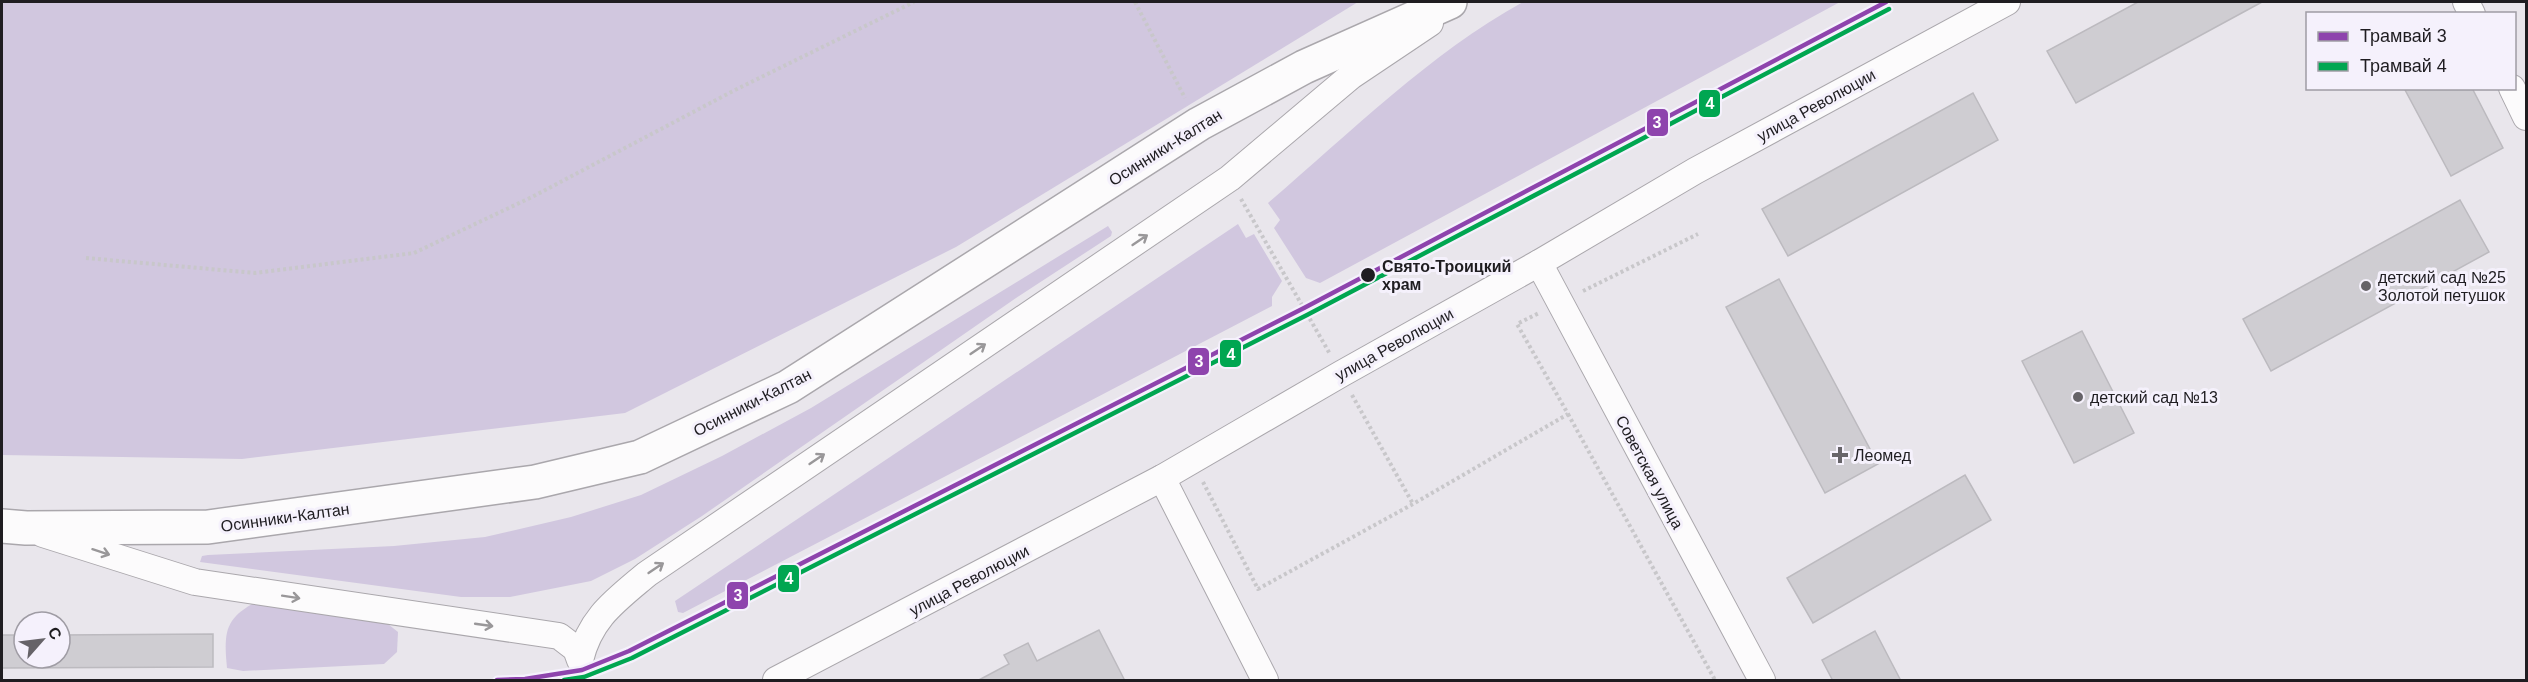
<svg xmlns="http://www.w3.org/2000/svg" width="2528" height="682" font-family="Helvetica,sans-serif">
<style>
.green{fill:#d1c7df}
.building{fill:#cfcdd2;stroke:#bcbabf;stroke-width:1.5}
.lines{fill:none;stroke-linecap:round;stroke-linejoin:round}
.minor-casing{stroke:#aaa7ac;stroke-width:28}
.major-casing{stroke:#aaa7ac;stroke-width:36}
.path{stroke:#c8c7ca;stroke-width:4;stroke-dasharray:3 3;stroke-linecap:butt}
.minor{stroke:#fcfbfc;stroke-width:26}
.major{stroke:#fcfbfc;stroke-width:33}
.tram-1-casing{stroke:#f5f1fc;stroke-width:9}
.tram-2-casing{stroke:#f5f1fc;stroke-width:9}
.tram-1{stroke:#8e44ad;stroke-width:4.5}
.tram-2{stroke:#00a651;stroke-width:4.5}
.oneway{stroke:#999799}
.stop-dot{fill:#1f1d21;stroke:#f5f1fc;stroke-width:2}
.poi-dot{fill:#666368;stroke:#f5f1fc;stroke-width:2}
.labels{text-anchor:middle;stroke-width:6;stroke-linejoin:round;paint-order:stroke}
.street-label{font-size:16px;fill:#1f1d21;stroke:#f5f1fc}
.stop-label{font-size:16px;font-weight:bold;fill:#1f1d21;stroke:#f5f1fc;text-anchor:start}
.poi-label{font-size:16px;fill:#1f1d21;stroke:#f5f1fc;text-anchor:start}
.line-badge{stroke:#f5f1fc;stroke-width:2}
.badge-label{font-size:16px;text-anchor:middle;font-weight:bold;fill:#fff}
</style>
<rect width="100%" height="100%" fill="#e9e6ec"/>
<!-- green -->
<g class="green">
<path d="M2,2H1358L956,247L625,413L242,459L2,455Z"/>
<path d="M1523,2H1840L1320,283L1306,278L1274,228L1280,220L1268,203C1350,133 1429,54 1523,2Z"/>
<path d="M1238,224L1246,238L1254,234L1282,281L1272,297V306L683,613L678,612L675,601Z"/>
<path d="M1108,226L1112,232L1111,236L1016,298L702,516L635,559L591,581L510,597H461L200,562L202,556L208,555L394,546L485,537L571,517L641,495L722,456L811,408Z"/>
<path d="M264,598L379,617L398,632L397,652L384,664L243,671L227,668C223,628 226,616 264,598Z"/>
</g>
<!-- building -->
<g class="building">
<path d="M2138,2H2262L2076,103L2047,51Z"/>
<path d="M2404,88H2472L2503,148L2451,176Z"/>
<path d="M1973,93L1998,140L1788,256L1762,209Z"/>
<path d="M2460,200L2489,252L2271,371L2243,319Z"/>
<path d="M1779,279L1878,464L1825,493L1726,307Z"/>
<path d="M2082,331L2134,433L2074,463L2022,361Z"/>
<path d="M1965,475L1991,520L1813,623L1787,578Z"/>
<path d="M1099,630L1125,681H977L1009,664L1004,655L1028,643L1037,661Z"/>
<path d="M1875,631L1901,681H1833L1822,660Z"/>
<path d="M213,634V667L2,668V635H24V658H60V635Z"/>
</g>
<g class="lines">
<defs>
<g id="minor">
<path d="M2466,2L2472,14"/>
<path d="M2512,88L2526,117"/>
<path d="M1539,263L1762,680"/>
<path d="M1162,478L1265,680"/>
<path d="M43,534L195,582L559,636L576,649L580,660C590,618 615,601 647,574L1230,178L1351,76L1430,23"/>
<path d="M776,680L1162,478L1341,374L1539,263L1695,171L2007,2"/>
</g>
<path id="major" d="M2,526L26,528L208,527L535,482L640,457L788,387L1199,124L1304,67L1450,2"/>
</defs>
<!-- minor casing -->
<use href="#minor" class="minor-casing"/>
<!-- major casing -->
<use href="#major" class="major-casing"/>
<!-- path -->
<g class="path">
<path d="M1135,2L1185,98"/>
<path d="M1241,199L1330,354"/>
<path d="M86,258L255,273L414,253L532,197L735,90L914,2"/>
<path d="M1583,291L1698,234"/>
<path d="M1352,395L1413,504"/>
<path d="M1568,414L1715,680"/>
<path d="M1203,482L1258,589L1413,504L1568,414L1517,324L1539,313"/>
</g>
<!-- minor -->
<use href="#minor" class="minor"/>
<!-- major -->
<use href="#major" class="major"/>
<defs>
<path id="tram-1" d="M497,680L525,679L582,670L629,651L1304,308L1886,2"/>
<path id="tram-2" d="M564,680L584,677L632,658L1307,315L1889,9"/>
</defs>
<!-- tram-1 casing -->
<use href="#tram-1" class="tram-1-casing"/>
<!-- tram-2 casing -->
<use href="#tram-2" class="tram-2-casing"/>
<!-- tram-1 -->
<use href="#tram-1" class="tram-1"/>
<!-- tram-2 -->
<use href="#tram-2" class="tram-2"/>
</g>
<!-- one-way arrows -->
<defs><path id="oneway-shaft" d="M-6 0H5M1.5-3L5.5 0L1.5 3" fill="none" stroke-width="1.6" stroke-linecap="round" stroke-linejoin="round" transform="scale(1.5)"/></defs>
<g class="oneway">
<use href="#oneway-shaft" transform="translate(1140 240) rotate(-34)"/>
<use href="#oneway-shaft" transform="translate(978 349) rotate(-34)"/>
<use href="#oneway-shaft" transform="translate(817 459) rotate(-34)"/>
<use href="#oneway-shaft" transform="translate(101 552) rotate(18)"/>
<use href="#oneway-shaft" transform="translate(656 568) rotate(-34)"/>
<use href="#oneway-shaft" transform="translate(291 597) rotate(9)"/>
<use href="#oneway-shaft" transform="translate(484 625) rotate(8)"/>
</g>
<!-- markers -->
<circle class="stop-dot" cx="1368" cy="275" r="8"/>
<g class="poi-dot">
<circle cx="2366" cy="286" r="6"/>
<circle cx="2078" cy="397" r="6"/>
<path d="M1837 446h6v6h6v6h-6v6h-6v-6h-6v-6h6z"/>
</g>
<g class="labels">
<!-- street labels -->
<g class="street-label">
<text transform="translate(1816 105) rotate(-29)" y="6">улица Революции</text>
<text transform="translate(1165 147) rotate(-32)" y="6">Осинники-Калтан</text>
<text transform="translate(1394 344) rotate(-29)" y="6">улица Революции</text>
<text transform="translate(752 402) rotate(-27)" y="6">Осинники-Калтан</text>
<text transform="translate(1650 472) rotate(62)" y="6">Советская улица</text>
<text transform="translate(285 517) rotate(-8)" y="6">Осинники-Калтан</text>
<text transform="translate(969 580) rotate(-28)" y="6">улица Революции</text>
</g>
<!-- stop labels -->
<g class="stop-label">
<text x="1382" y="272">Свято-Троицкий<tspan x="1382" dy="18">храм</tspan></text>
</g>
<!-- poi labels -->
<g class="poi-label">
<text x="2378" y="283">детский сад №25<tspan x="2378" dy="18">Золотой петушок</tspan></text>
<text x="2090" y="403">детский сад №13</text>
<text x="1854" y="461">Леомед</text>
</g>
</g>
<g class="line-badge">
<rect x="1698" y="89" width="23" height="29" rx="6" fill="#00a651"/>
<rect x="1646" y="108" width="23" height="29" rx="6" fill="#8e44ad"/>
<rect x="1219" y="339" width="23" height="29" rx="6" fill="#00a651"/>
<rect x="1187" y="347" width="23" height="29" rx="6" fill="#8e44ad"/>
<rect x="777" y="564" width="23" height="29" rx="6" fill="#00a651"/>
<rect x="726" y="581" width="23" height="29" rx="6" fill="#8e44ad"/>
</g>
<g class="badge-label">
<text x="1710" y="109">4</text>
<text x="1657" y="128">3</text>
<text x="1231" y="360">4</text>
<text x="1199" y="367">3</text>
<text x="789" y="584">4</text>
<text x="738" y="601">3</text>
</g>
<!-- border -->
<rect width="2528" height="682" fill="none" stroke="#1f1d21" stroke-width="6"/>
<!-- legend -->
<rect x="2306" y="12" width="210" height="78" fill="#f5f1fc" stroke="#9f9ca4" stroke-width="1.5"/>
<rect x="2318" y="32" width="30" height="9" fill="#8e44ad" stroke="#9f9ca4" stroke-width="1.5"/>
<text x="2360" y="42" font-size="18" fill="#1f1d21">Трамвай 3</text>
<rect x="2318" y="62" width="30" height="9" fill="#00a651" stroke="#9f9ca4" stroke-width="1.5"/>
<text x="2360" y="72" font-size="18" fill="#1f1d21">Трамвай 4</text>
<!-- north arrow -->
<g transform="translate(42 640) rotate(62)"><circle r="28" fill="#f5f1fc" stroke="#9f9ca4" stroke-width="1.5"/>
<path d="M0-4.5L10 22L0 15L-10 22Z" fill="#666368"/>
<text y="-9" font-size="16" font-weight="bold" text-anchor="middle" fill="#1f1d21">С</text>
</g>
</svg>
